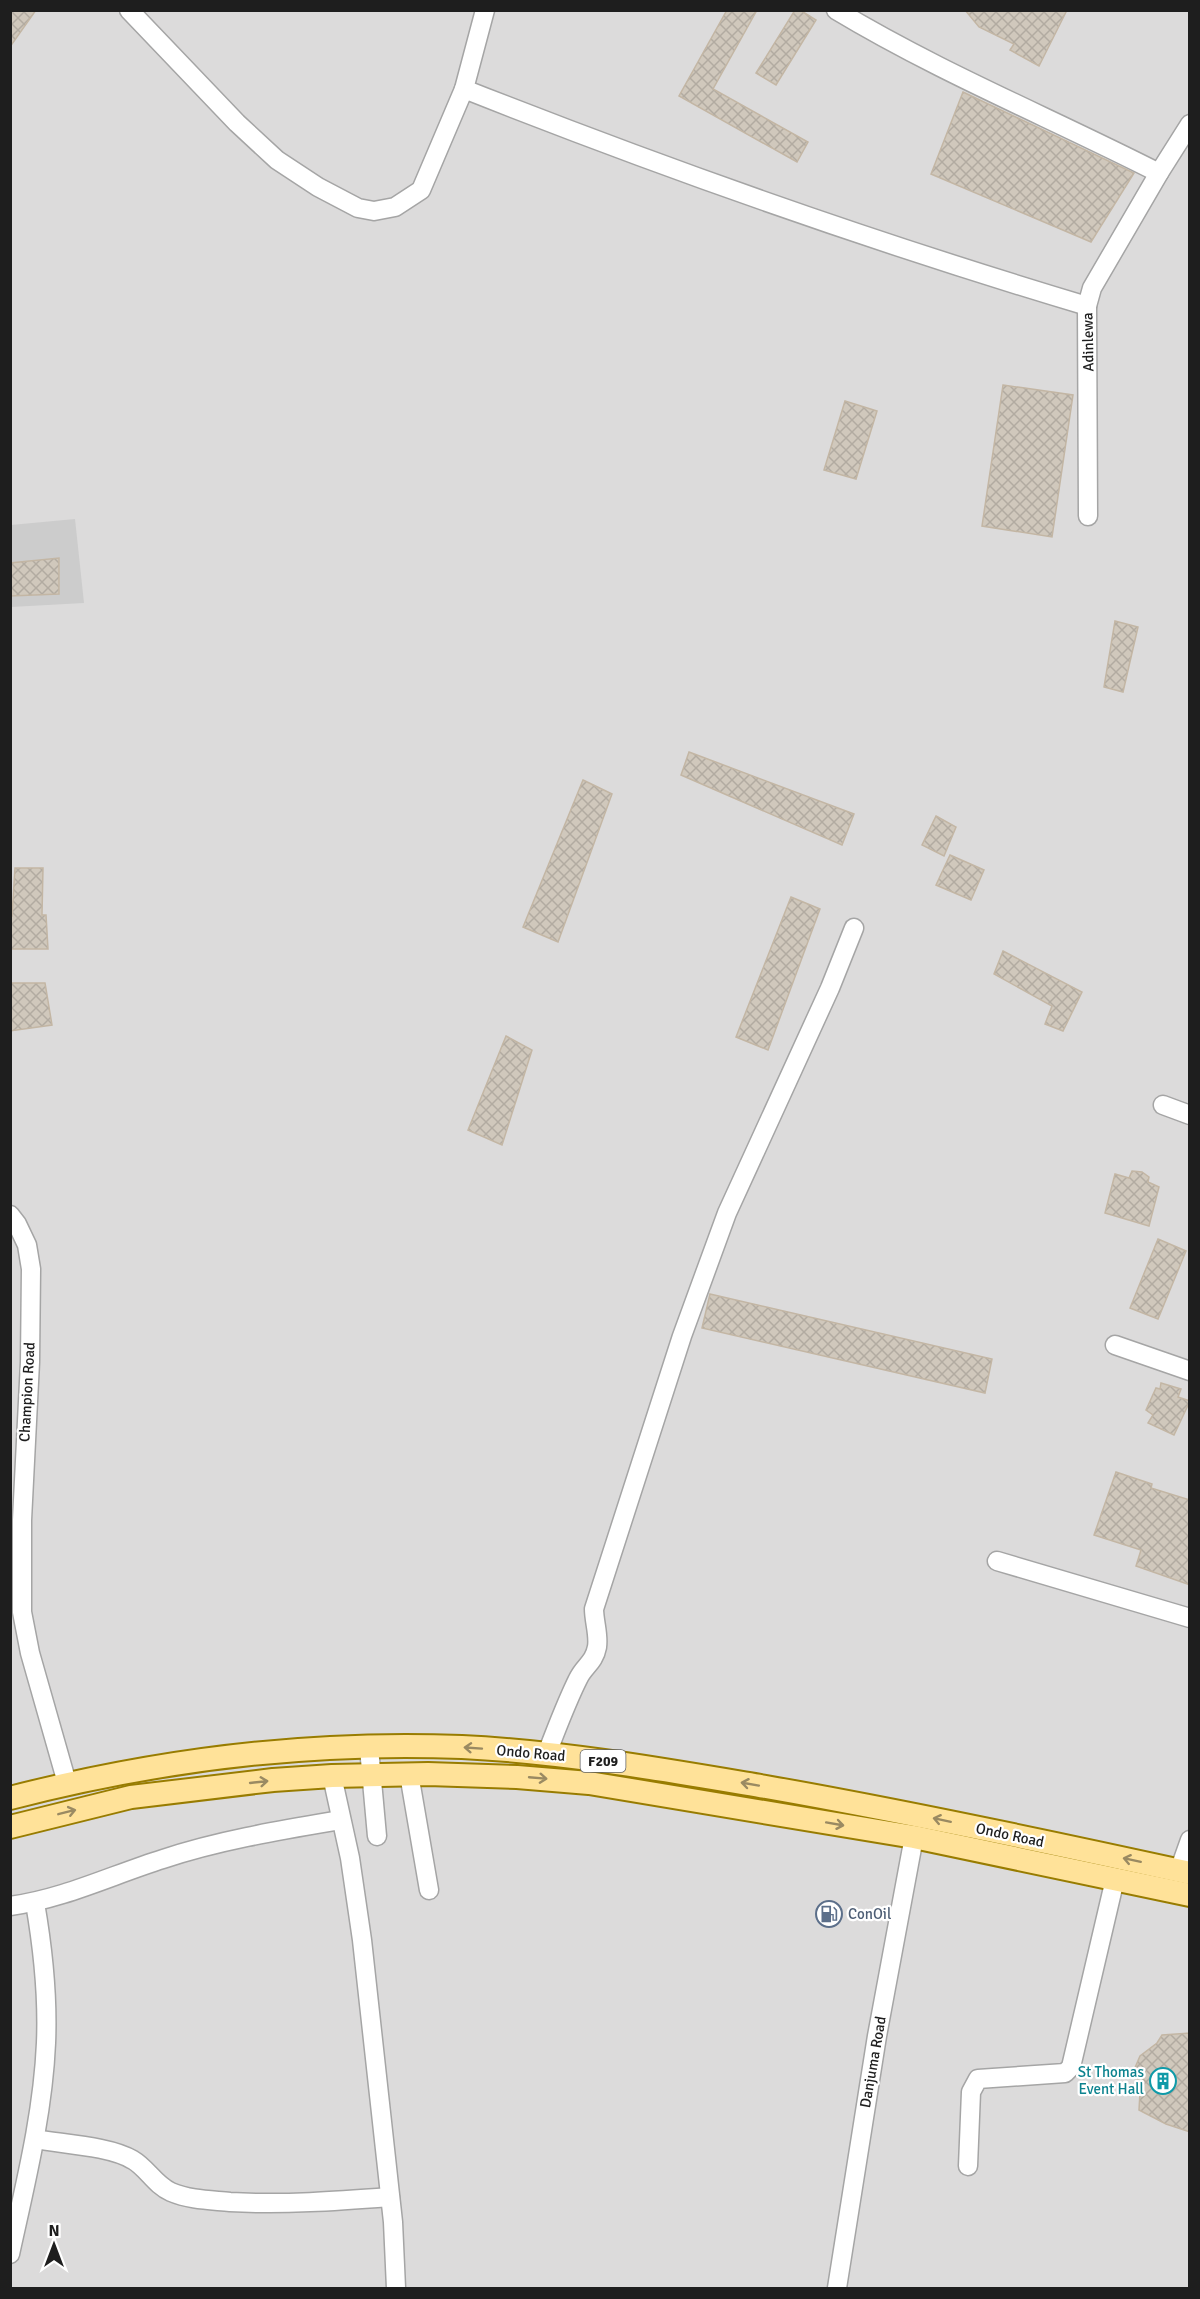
<svg xmlns="http://www.w3.org/2000/svg" width="1200" height="2299" font-family="Signika,sans-serif">
<style>
.residential{fill:#dcdbdb}
.religious{fill:#ccc}
.building{fill:url(#building-cross-hatch);stroke:#c3b6a4;stroke-width:1.5}
.lines{fill:none;stroke-linecap:round;stroke-linejoin:round}
.minor-casing{stroke:#a5a5a5;stroke-width:21}
.major-casing{stroke:#987c00;stroke-width:26}
.minor{stroke:#fff;stroke-width:18}
.major{stroke:#ffe299;stroke-width:22}
.oneway{stroke:#9a8a62}
.labels{text-anchor:middle;stroke-width:4.5;stroke-linejoin:round;paint-order:stroke}
.shield{fill:#fff;stroke:#626262;stroke-width:1.5}
.shield-label{font-size:14px;font-weight:bold;fill:#1e1e1e}
.street-label{font-size:15px;fill:#1e1e1e;stroke:#fff}
.service-label{font-size:15px;fill:#4e5e75;stroke:#fff;text-anchor:start}
.culture-label{font-size:15px;fill:#0d838f;stroke:#fff;text-anchor:end}
</style>
<defs>
<pattern id="building-cross-hatch" width="8" height="8" patternUnits="userSpaceOnUse" patternTransform="scale(1.5)"><rect width="8" height="8" fill="#d0c8bc"/><path d="M0 0l8 8M0 8l8-8" fill="none" stroke="#b2aba1"/></pattern>
</defs>
<rect width="100%" height="100%" fill="#f0eee3"/>
<!-- residential -->
<rect class="residential" x="11" y="11" width="1178" height="2277"/>
<!-- religious -->
<path class="religious" d="M75,519L84,603L11,607V525Z"/>
<!-- building -->
<g class="building">
<path d="M10,10H36L10,47Z"/>
<path d="M727,10H757L713,89L808,142L797,162L679,96Z"/>
<path d="M795,10H800L816,20L776,85L756,73Z"/>
<path d="M965,10H1067L1039,66L1010,50L1014,44L979,27Z"/>
<path d="M963,92L1134,173L1091,242L931,174Z"/>
<path d="M1003,385L1073,395L1052,537L982,526Z"/>
<path d="M845,401L877,411L856,479L824,470Z"/>
<path d="M59,558V594L10,596V563Z"/>
<path d="M1115,621L1138,627L1123,692L1104,687Z"/>
<path d="M689,752L854,814L842,845L681,775Z"/>
<path d="M583,780L612,794L558,942L523,927Z"/>
<path d="M936,816L956,827L944,856L922,845Z"/>
<path d="M950,855L984,870L971,900L936,885Z"/>
<path d="M15,868H43L42,915H46L48,949H10V916H12Z"/>
<path d="M791,897L820,909L768,1050L736,1037Z"/>
<path d="M1003,951L1082,992L1063,1031L1045,1024L1052,1006L994,974Z"/>
<path d="M10,983H45L52,1025L10,1031Z"/>
<path d="M506,1036L532,1050L502,1145L468,1130Z"/>
<path d="M1132,1171L1142,1172L1149,1177L1148,1182L1159,1187L1149,1226L1105,1213L1115,1174L1129,1178Z"/>
<path d="M1158,1239L1186,1251L1158,1319L1130,1308Z"/>
<path d="M710,1294L992,1359L985,1393L702,1328Z"/>
<path d="M1161,1383L1181,1389L1178,1397L1190,1401L1174,1435L1148,1423L1153,1415L1146,1410L1156,1388L1160,1389Z"/>
<path d="M1116,1472L1152,1484L1151,1488L1190,1500V1585L1136,1566L1141,1550L1094,1535Z"/>
<path d="M1190,2033V2132L1166,2124L1139,2110L1140,2092L1134,2070L1140,2056L1157,2043L1162,2035Z"/>
</g>
<g class="lines">
<defs>
<g id="minor">
<path d="M129,10L237,123L277,160L318,187L358,208L374,211L395,207L421,190L464,89"/>
<path d="M485,10L464,89C669,170 876,243 1087,306"/>
<path d="M836,10C939,72 1051,118 1159,173"/>
<path d="M1088,516L1087,306L1092,288L1159,173L1190,124"/>
<path d="M1163,1105L1190,1115"/>
<path d="M10,1215L17,1224L27,1245L31,1269L30,1362L22,1520V1612L30,1653L67,1783"/>
<path d="M1115,1345L1190,1371"/>
<path d="M997,1561L1190,1618"/>
<path d="M369,1748L377,1836"/>
<path d="M547,1753C557,1728 566,1703 578,1679C584,1666 594,1663 597,1647C599,1635 594,1621 594,1609L682,1336L727,1213L830,988L854,928"/>
<path d="M409,1774L429,1890"/>
<path d="M332,1776L350,1858L362,1940L393,2222L396,2288"/>
<path d="M1179,1871L1190,1840"/>
<path d="M10,1906C63,1899 112,1875 163,1859C220,1840 282,1830 341,1820"/>
<path d="M35,2139C62,2144 110,2146 133,2160C147,2168 155,2185 171,2192C190,2200 210,2200 230,2202C283,2205 337,2201 390,2197"/>
<path d="M968,2166L971,2092L978,2079L1065,2073L1071,2067L1115,1879"/>
<path d="M10,2254C25,2185 43,2114 46,2043C48,1996 43,1949 35,1903"/>
<path d="M837,2288L877,2036L914,1837"/>
</g>
<g id="major">
<path d="M10,1798C157,1760 311,1741 462,1747C564,1752 665,1770 766,1787C908,1812 1049,1842 1190,1873"/>
<path d="M10,1827L131,1797L273,1780L332,1776L428,1774L517,1777L589,1783L914,1837L1190,1895"/>
</g>
</defs>
<!-- minor casing -->
<use href="#minor" class="minor-casing"/>
<!-- major casing -->
<use href="#major" class="major-casing"/>
<!-- minor -->
<use href="#minor" class="minor"/>
<!-- major -->
<use href="#major" class="major"/>
</g>
<!-- one-way arrows -->
<defs><path id="oneway-shaft" d="M-6 0H5M1.5-3L5.5 0L1.5 3" fill="none" stroke-width="1.6" stroke-linecap="round" stroke-linejoin="round" transform="scale(1.5)"/></defs>
<g class="oneway">
<use href="#oneway-shaft" transform="translate(473 1748) rotate(-176)"/>
<use href="#oneway-shaft" transform="translate(538 1778) rotate(5)"/>
<use href="#oneway-shaft" transform="translate(259 1782) rotate(-6)"/>
<use href="#oneway-shaft" transform="translate(750 1784) rotate(-170)"/>
<use href="#oneway-shaft" transform="translate(67 1812) rotate(-14)"/>
<use href="#oneway-shaft" transform="translate(942 1820) rotate(-168)"/>
<use href="#oneway-shaft" transform="translate(835 1824) rotate(10)"/>
<use href="#oneway-shaft" transform="translate(1132 1860) rotate(-168)"/>
</g>
<!-- icons -->
<defs>
<symbol id="fuel-ring" viewBox="-11 -11 22 22"><circle r="9.5" fill="#fff" stroke="#5c6f8a" stroke-width="1.5"/><path d="M-5.5-6h7V0h2V4h1.3V-2.5L3-4.5l.8-.8L6-3V5H2.5V1h-1V6h-7ZM-4.2-4.7v3.2H.2V-4.7Z" fill="#5c6f8a"/></symbol>
<symbol id="building-ring" viewBox="-11 -11 22 22"><circle r="9.5" fill="#fff" stroke="#0f9aa8" stroke-width="1.5"/><path d="M-4-6H4V6H1V3H-1V6H-4ZM-2.5-4.3h1.7v1.8h-1.7ZM.8-4.3h1.7v1.8H.8ZM-2.5-1h1.7V.8h-1.7ZM.8-1h1.7V.8H.8Z" fill="#0f9aa8"/></symbol>
</defs>
<g fill-rule="evenodd">
<use href="#fuel-ring" x="814" y="1899" width="30" height="30"/>
<use href="#building-ring" x="1148" y="2066" width="30" height="30"/>
</g>
<g class="labels">
<!-- shield labels -->
<rect class="shield" x="580.5" y="1750" width="45" height="22" rx="4.5"/>
<g class="shield-label">
<text x="603" y="1766">F209</text>
</g>
<!-- street labels -->
<g class="street-label">
<text transform="translate(1088 342) rotate(-91)" y="5">Adinlewa</text>
<text transform="translate(27 1392) rotate(-87)" y="5">Champion Road</text>
<text transform="translate(531 1753) rotate(5)" y="5">Ondo Road</text>
<text transform="translate(1010 1835) rotate(12)" y="5">Ondo Road</text>
<text transform="translate(873 2062) rotate(-80)" y="5">Danjuma Road</text>
</g>
<!-- service labels -->
<g class="service-label">
<text x="848" y="1919">ConOil</text>
</g>
<!-- culture labels -->
<g class="culture-label">
<text x="1144" y="2077">St Thomas<tspan x="1144" dy="17">Event Hall</tspan></text>
</g>
</g>
<!-- border -->
<rect width="1200" height="2299" fill="none" stroke="#1e1e1e" stroke-width="24"/>
<!-- north arrow -->
<g transform="translate(54 2245)" stroke="#ffffff" stroke-width="4.5" paint-order="stroke">
<path d="M0-4.5L10 22L0 15L-10 22Z" fill="#1e1e1e"/>
<text y="-9" font-size="16" font-weight="bold" text-anchor="middle" fill="#1e1e1e">N</text>
</g>
</svg>
